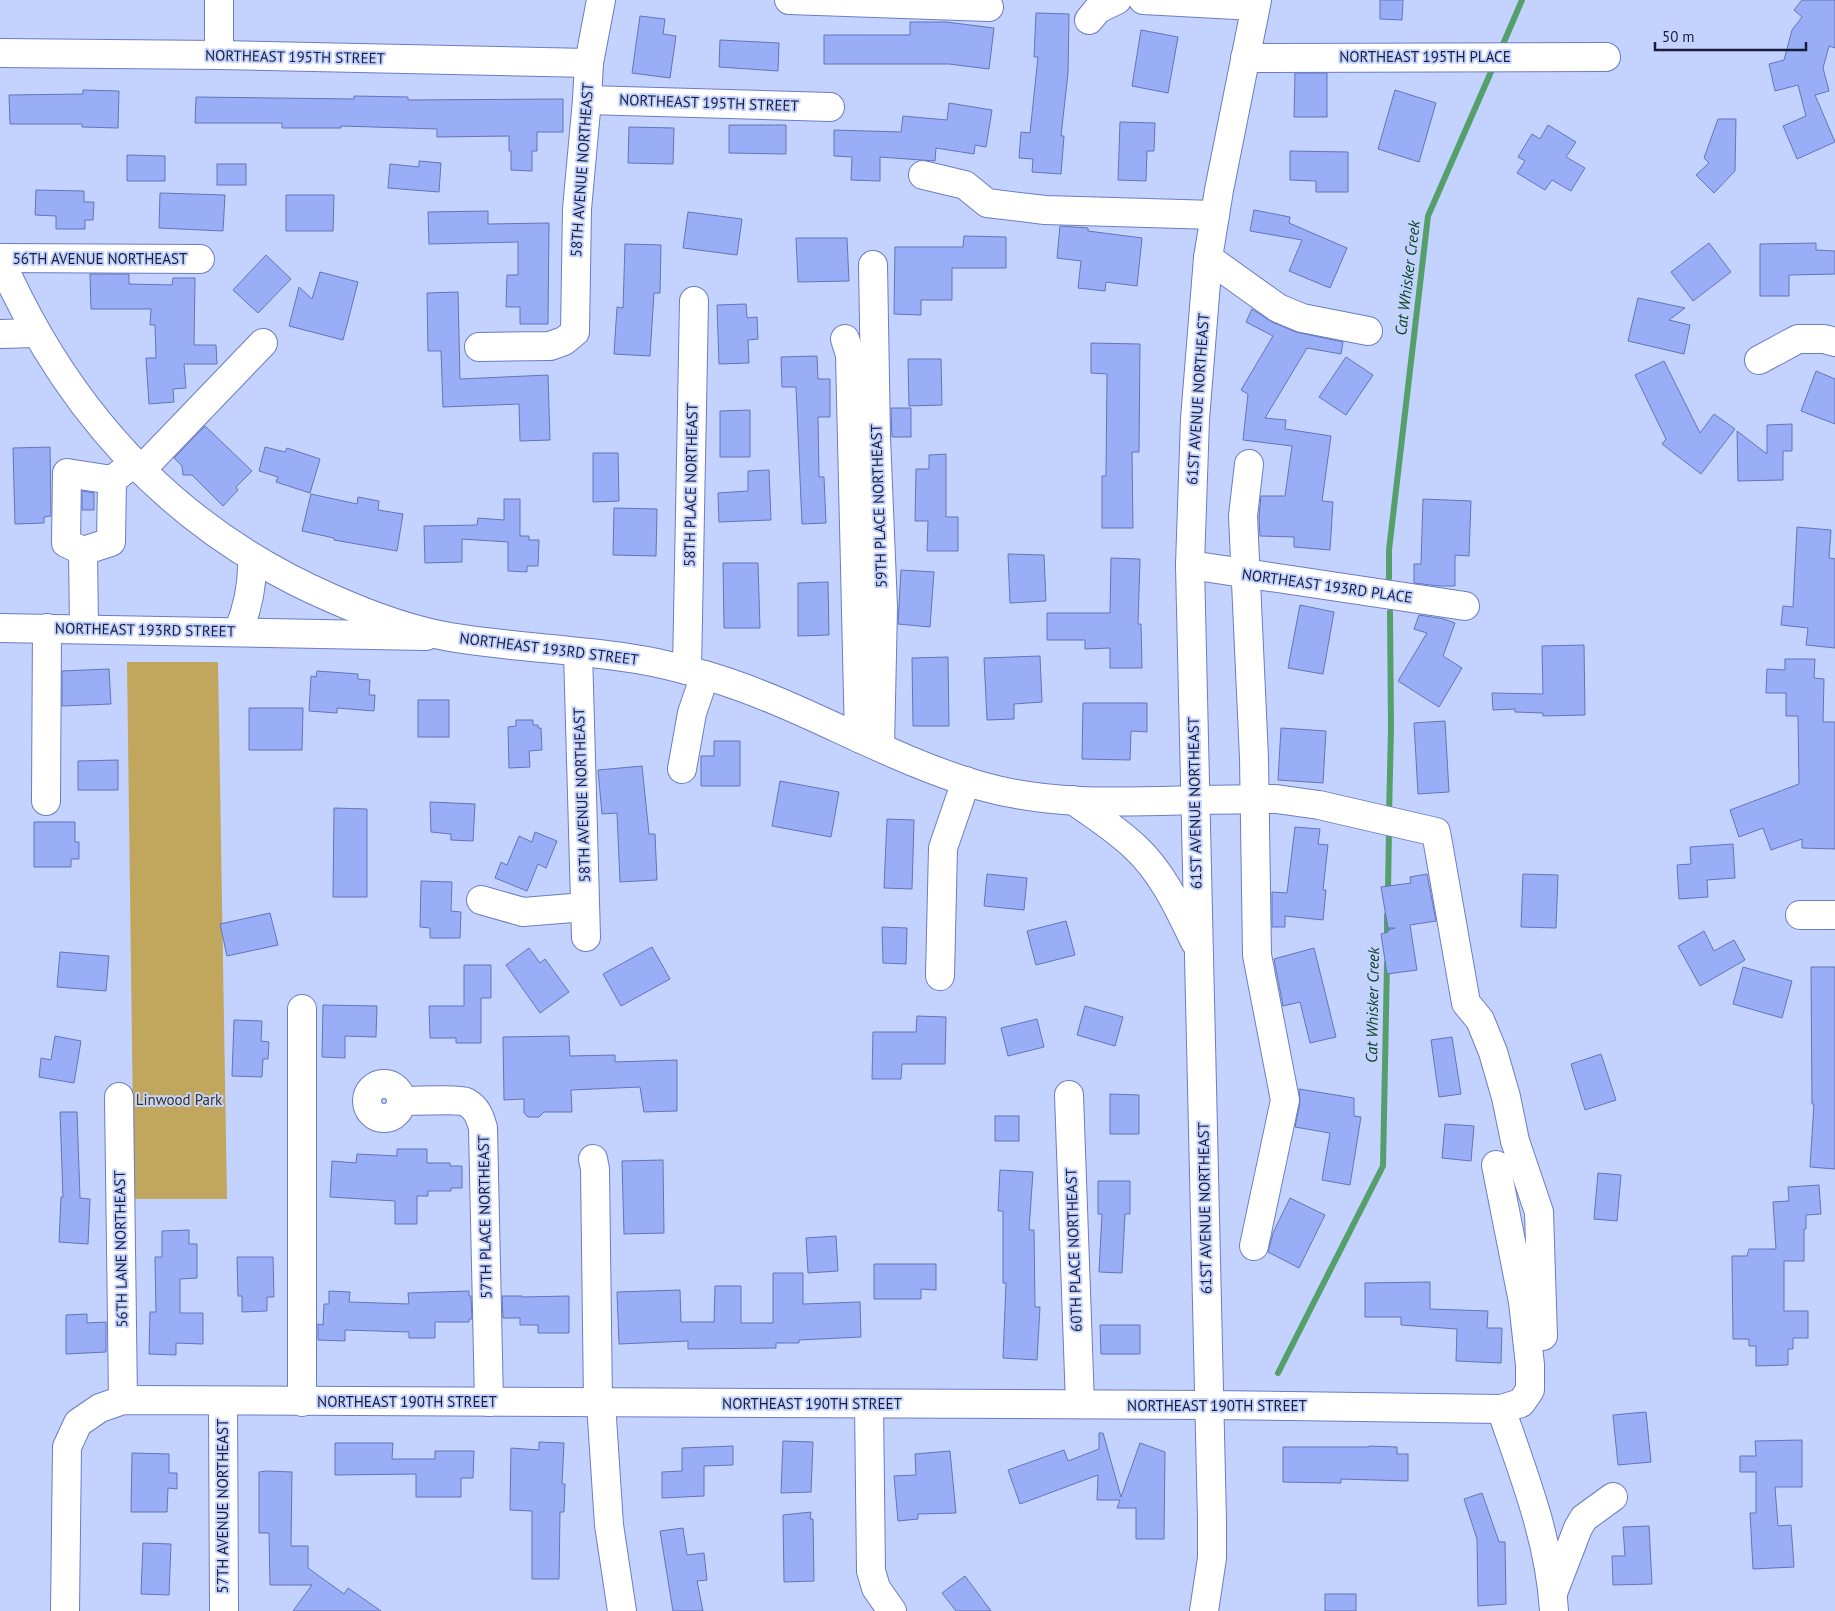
<svg xmlns="http://www.w3.org/2000/svg" width="1835" height="1611" font-family="'PT Sans',sans-serif">
<style>
.green{fill:#c0a75d}
.lines{fill:none;stroke-linecap:round;stroke-linejoin:round}
.stream{stroke:#559f6a;stroke-width:6}
.building{fill:#99aef7;stroke:#6375b9}
.minor-casing{stroke:#6b7dc1;stroke-width:30}
.major-casing{stroke:#6b7dc1;stroke-width:30}
.minor{stroke:#fff;stroke-width:28}
.major{stroke:#fff;stroke-width:28}
.labels{text-anchor:middle;stroke-width:4;stroke-linejoin:round;paint-order:stroke}
.street-label{font-size:15px;fill:#181e3a;stroke:#c4d2ff}
.park-label{font-size:15px;fill:#3e330d;stroke:#c4d2ff}
.water-label{font-size:16px;font-style:italic;fill:#0c4522;stroke:#c4d2ff}
</style>
<rect width="100%" height="100%" fill="#c4d2ff"/>
<!-- green -->
<path class="green" d="M127,662H218L227,1199H134Z"/>
<g class="lines">
<!-- stream -->
<g class="stream">
<path d="M1501,49L1522,0"/>
<path d="M1389,578V550L1428,216L1494,65"/>
<path d="M1389,815L1391,729L1390,612"/>
<path d="M1388,893L1389,828"/>
<path d="M1387,940V915"/>
<path d="M1278,1373L1383,1166L1387,963"/>
</g>
</g>
<!-- building -->
<g class="building">
<path d="M1380,0H1403L1402,20L1380,19Z"/>
<path d="M1802,0H1835V48L1829,46L1823,68L1829,91L1815,95L1835,142L1797,159L1783,126L1806,116L1798,85L1775,91L1769,64L1784,60L1792,30L1802,17L1794,10Z"/>
<path d="M1036,13L1069,14L1068,73L1061,136H1064L1061,174L1032,172L1033,159L1019,158L1021,132L1030,133L1038,57H1034Z"/>
<path d="M640,16L665,19L663,34L676,36L670,78L632,73Z"/>
<path d="M910,22H946L994,28L989,69L949,64H824V35H910Z"/>
<path d="M1141,30L1178,37L1168,93L1132,86Z"/>
<path d="M720,40L779,43L778,71L719,67Z"/>
<path d="M1295,73H1327V117H1294Z"/>
<path d="M83,90L119,91L118,128L82,127V124H10L9,95L83,94Z"/>
<path d="M1395,90L1436,103L1419,162L1378,149Z"/>
<path d="M354,96L408,97V100L563,99V132H537V151H532V171L511,170V151H509V136L437,137V129L341,126V128H282V123H195L196,97L354,99Z"/>
<path d="M949,103L992,110L986,147L975,145L974,154L936,148L935,161L880,157V181L851,180L852,157L834,156V130L901,132L903,116L947,120Z"/>
<path d="M1718,119H1736L1735,171L1714,193L1696,175L1709,163L1704,158Z"/>
<path d="M1120,122L1155,123L1154,151H1147L1146,181L1118,180Z"/>
<path d="M729,125H786V154L729,153Z"/>
<path d="M1548,125L1576,142L1566,157L1585,168L1571,191L1552,180L1545,190L1517,173L1525,161L1518,157L1532,134L1540,139Z"/>
<path d="M629,127L674,128L673,164L628,163Z"/>
<path d="M1290,151L1348,152V192H1316V181L1290,180Z"/>
<path d="M127,155L165,156V181H127Z"/>
<path d="M419,161L441,163L439,192L388,188L390,164L419,167Z"/>
<rect x="217" y="164" width="29" height="21"/>
<path d="M36,190L84,191V202H94L93,220H85V229H56V216L35,215Z"/>
<path d="M160,193L225,195L223,231L159,228Z"/>
<path d="M286,195H334L333,231H286Z"/>
<path d="M1254,210L1290,217L1289,223L1347,248L1330,288L1289,271L1302,240L1250,231Z"/>
<path d="M488,211V224L549,223L548,324H520V307H506L507,275H518V242L429,244L428,212Z"/>
<path d="M688,212L742,219L737,255L683,248Z"/>
<path d="M1060,226L1088,228V231L1142,238L1137,286L1106,282L1105,291L1078,288L1081,261L1057,258Z"/>
<path d="M964,236L1006,237V268H952V300H921V315L894,314L895,247H963Z"/>
<path d="M796,238H847L849,281L798,282Z"/>
<path d="M1709,243L1731,272L1693,301L1671,272Z"/>
<path d="M1816,243V250L1835,251V274L1789,275V296H1760V244Z"/>
<path d="M625,244L661,245L660,293H654L650,356L614,354L617,307L623,308Z"/>
<path d="M266,255L291,279L258,313L233,290Z"/>
<path d="M320,272L358,282L343,340L289,326L299,287L312,299Z"/>
<path d="M90,274H129V284L172,285L173,278H195L194,345H216L217,364H184L186,388L173,389L174,402L149,404L146,358H156L155,325H150L151,309H91Z"/>
<path d="M458,292L460,379L548,375L550,440L520,441L519,404L443,407L441,351H428L427,293Z"/>
<path d="M1638,298L1685,308L1669,320L1690,325L1684,354L1628,341Z"/>
<path d="M746,304L747,318L757,317L758,339L748,340L749,363L719,364L717,305Z"/>
<path d="M1252,309L1272,322L1296,332L1343,342L1341,354L1307,348L1265,418L1286,420L1285,429L1331,436L1322,501L1333,502L1330,550L1294,547V537L1260,536L1259,517L1261,496H1285L1292,446L1243,440L1248,394L1241,390L1273,336L1246,322Z"/>
<path d="M1091,343L1140,344L1139,452H1132L1133,528H1102V476H1106L1107,374L1091,373Z"/>
<path d="M817,356L818,379H830V417H818L819,477H824L826,523L802,524L796,387H782L781,357Z"/>
<path d="M1346,357L1373,375L1346,415L1319,397Z"/>
<path d="M908,359H941L942,405L909,406Z"/>
<path d="M1664,361L1700,433L1714,414L1735,429L1701,474L1662,444L1666,439L1635,375Z"/>
<path d="M1816,371L1835,379V424L1801,411Z"/>
<path d="M891,408H911V437H892Z"/>
<path d="M750,410V457H720V411Z"/>
<path d="M1792,424V451H1783V480L1738,481L1737,431L1767,454V425Z"/>
<path d="M205,426L252,471L236,487L238,490L223,506L192,475H183L182,466L174,458Z"/>
<path d="M50,447L51,516L44,517V523L15,524L13,448Z"/>
<path d="M265,447L285,452L287,448L320,459L310,493L276,482L278,477L259,471Z"/>
<path d="M593,453H618L619,501L593,502Z"/>
<path d="M946,454V517H958V551H927L928,521H915L916,469H929V455Z"/>
<path d="M769,470L771,520L719,522L718,493L748,491V471Z"/>
<path d="M82,491L94,493V510H82Z"/>
<path d="M311,494L357,504L358,497L379,501L378,510L403,514L397,551L334,540V538L302,531Z"/>
<path d="M504,499H520V536H529V540H539L538,566H527V572L508,571V542L462,539V562L425,563L424,526L477,525L478,518L504,520Z"/>
<path d="M1423,499L1471,501L1469,556L1455,555V586H1439L1414,583V564H1421Z"/>
<path d="M614,508L657,509L656,556L613,555Z"/>
<path d="M1797,527L1831,530L1829,558L1835,559V648L1806,645L1808,628L1781,625L1783,606L1793,607Z"/>
<path d="M1008,554L1044,555L1046,601L1010,603Z"/>
<path d="M1111,558L1140,559L1138,624H1141L1142,668H1110V648L1085,649V640H1047V613H1110Z"/>
<path d="M723,563H758L760,628H724Z"/>
<path d="M901,570L934,572L930,627L898,624Z"/>
<path d="M828,582L829,635L798,636V583Z"/>
<path d="M1300,605L1334,612L1323,674L1288,668Z"/>
<path d="M1419,615L1444,619L1455,623L1443,656L1462,668L1439,707L1398,681L1427,633L1414,629Z"/>
<path d="M1584,645L1585,715L1543,716V713L1515,712V709L1493,710L1492,693L1543,694L1542,646Z"/>
<path d="M1040,656L1042,702L1014,704V719L987,720L984,658Z"/>
<path d="M948,657L949,726H913L912,658Z"/>
<path d="M1785,659H1815L1814,678L1824,679L1823,722H1835V849L1802,848V839L1771,850L1763,828L1739,837L1730,810L1799,784L1798,716H1786V693H1766L1767,669L1785,670Z"/>
<path d="M109,669L111,704L62,706V671Z"/>
<path d="M317,671L358,674V679L370,680L369,695H375L374,711L337,708V713L309,711L311,676L316,677Z"/>
<rect x="418" y="700" width="31" height="37"/>
<path d="M1083,703H1147V732L1131,731L1130,760L1082,759Z"/>
<path d="M249,708H303L302,750H249Z"/>
<path d="M516,720H533V725H538V728H541L542,750L529,751L530,767L509,768L508,727L516,726Z"/>
<path d="M1445,721L1449,792L1418,794L1414,723Z"/>
<path d="M1281,728L1326,731L1323,783L1278,780Z"/>
<path d="M714,741H740V786H701V756H714Z"/>
<path d="M118,760V790H78V761Z"/>
<path d="M642,766L649,834H655L657,880L620,882L617,813L602,814L598,770Z"/>
<path d="M780,781L839,792L831,837L772,826Z"/>
<path d="M430,802L475,804L473,841L451,840V834L431,832Z"/>
<path d="M334,808L367,809V897H333Z"/>
<path d="M887,819L914,820L912,889L884,888Z"/>
<path d="M34,822H75V842H79V859H71V867H34Z"/>
<path d="M1295,827L1320,829L1318,844L1328,845L1323,890H1326L1323,920L1285,916V927H1272V892L1287,893Z"/>
<path d="M535,832L557,841L546,868L538,864L527,891L495,878L501,862L507,865L519,836L532,842Z"/>
<path d="M1733,844L1735,878L1707,880L1708,897L1679,899L1677,865L1691,864L1690,847Z"/>
<path d="M987,874L1027,878L1024,910L984,906Z"/>
<path d="M1427,874L1436,921L1410,925L1417,970L1387,974L1381,934L1388,932V930L1395,928H1388L1381,887L1411,883L1410,877Z"/>
<path d="M1523,874L1558,875L1556,928L1521,927Z"/>
<path d="M421,881L452,882L451,911L461,912L460,938H430V928L420,927Z"/>
<path d="M270,913L278,945L227,956L220,924Z"/>
<path d="M1066,921L1075,955L1036,965L1027,931Z"/>
<path d="M882,927L907,928L906,964L883,963Z"/>
<path d="M1704,931L1714,951L1734,940L1745,960L1700,986L1678,946Z"/>
<path d="M652,947L670,979L621,1006L603,974Z"/>
<path d="M529,948L540,963L545,959L569,992L540,1013L506,965Z"/>
<path d="M1314,948L1336,1037L1310,1043L1300,1002L1283,1006L1274,959Z"/>
<path d="M60,952L109,956L106,991L57,987Z"/>
<path d="M464,965H491V998H481V1043H456V1038H430L429,1006H464Z"/>
<path d="M1743,967L1792,981L1782,1018L1733,1004Z"/>
<path d="M1811,967H1835V1169L1810,1167L1814,1104H1812Z"/>
<path d="M323,1005L377,1006L376,1037L345,1036V1058L322,1057Z"/>
<path d="M1085,1006L1123,1017L1115,1046L1077,1035Z"/>
<path d="M917,1016L946,1017L945,1064H902L901,1079H872L873,1032H916Z"/>
<path d="M1037,1019L1044,1047L1008,1056L1001,1028Z"/>
<path d="M234,1020L262,1021L261,1041L269,1042L268,1059H263L262,1077L232,1076Z"/>
<path d="M55,1036L81,1041L74,1083L39,1077L41,1058L51,1060Z"/>
<path d="M569,1036L570,1056L615,1055V1062L677,1060V1111L644,1112L640,1087L571,1090L572,1112H544L539,1117H528L524,1113V1099L504,1100L503,1037Z"/>
<path d="M1452,1037L1461,1094L1439,1097L1431,1040Z"/>
<path d="M1601,1054L1616,1100L1585,1110L1571,1064Z"/>
<path d="M1299,1089L1354,1098V1116L1361,1117L1350,1185L1322,1180L1330,1133L1295,1127L1300,1103Z"/>
<path d="M1110,1094L1139,1095V1134H1110Z"/>
<path d="M60,1112H77L80,1198L90,1199L88,1244L59,1242L61,1197H63Z"/>
<rect x="995" y="1116" width="24" height="25"/>
<path d="M1445,1124L1474,1126L1471,1161L1442,1158Z"/>
<path d="M397,1149H427V1163H450V1166H462V1188H451V1191H428V1196H417V1224H395V1201L330,1197L332,1161L356,1163L357,1154L397,1156Z"/>
<path d="M663,1160L664,1233L624,1234L622,1161Z"/>
<path d="M1000,1170L1033,1172L1029,1230H1034L1035,1307H1040L1037,1360L1003,1358L1006,1283H1003V1211H998Z"/>
<path d="M1598,1173L1621,1175L1617,1221L1594,1219Z"/>
<path d="M1098,1181H1130V1214H1125L1122,1273L1099,1272L1102,1214H1098Z"/>
<path d="M1819,1185L1821,1214L1806,1215V1229H1804V1261H1784V1311H1808V1338H1793V1349H1788V1365L1756,1366V1346H1749V1339H1733L1732,1256H1747L1749,1249H1776L1773,1202L1789,1201L1788,1187Z"/>
<path d="M1290,1198L1325,1215L1299,1268L1268,1252L1273,1233Z"/>
<path d="M189,1230V1244H197V1278L180,1279V1313H203V1344L176,1343V1355L149,1354L150,1312H156L155,1257H162V1231Z"/>
<path d="M836,1236L838,1271L808,1273L806,1238Z"/>
<path d="M237,1257H273L274,1297H267V1311L242,1312V1296H238Z"/>
<path d="M874,1264H936V1290L921,1289V1299H874Z"/>
<path d="M773,1273H803V1304L860,1302L861,1337L799,1340V1343H776V1348L688,1349V1341L619,1344L617,1292L680,1290L681,1322H714L715,1286H741V1323H773Z"/>
<path d="M1430,1282V1309L1488,1311L1487,1328H1502L1501,1363L1456,1361L1457,1329L1401,1325V1317H1365V1283Z"/>
<path d="M329,1291L350,1292L349,1302L409,1304L408,1293L469,1291V1296H471L472,1319H469V1322H435V1338H409V1332L345,1330V1341L318,1340V1324L323,1325L324,1304H329Z"/>
<path d="M502,1296H522V1297L569,1296V1333H538V1325H520V1318H503Z"/>
<path d="M87,1314V1323L106,1322V1352L66,1354V1315Z"/>
<path d="M1100,1325H1140V1354H1101Z"/>
<path d="M1646,1412L1651,1462L1618,1465L1613,1415Z"/>
<path d="M1099,1433H1103L1121,1497L1140,1443L1165,1452L1164,1539H1136V1508H1117L1120,1500H1097L1098,1475L1020,1504L1008,1470L1064,1450L1068,1461L1099,1449Z"/>
<path d="M1802,1440V1487H1775L1778,1526L1791,1525L1794,1567L1753,1569L1750,1513H1756V1472H1740V1456H1756L1755,1441Z"/>
<path d="M783,1441L813,1442L811,1492L781,1493Z"/>
<path d="M539,1442L564,1443L562,1484H565L564,1512H560L559,1579H532V1511L510,1510L511,1448L539,1450Z"/>
<path d="M335,1443H393L392,1459H435V1451H474L473,1478H461V1497H416V1474L335,1475Z"/>
<path d="M733,1446V1465L704,1466V1496L662,1498V1472L682,1471V1448Z"/>
<path d="M1369,1446L1397,1447V1454H1408V1481L1341,1479V1483L1283,1482V1447H1369Z"/>
<path d="M950,1451L956,1513L918,1514V1519L898,1521L894,1476L916,1475L915,1454Z"/>
<path d="M132,1453L169,1454V1473H177V1489L168,1488L167,1512H131Z"/>
<path d="M266,1471L292,1472L291,1546H308V1568L344,1594L348,1588L381,1611H293L312,1585H270L269,1533H259V1472Z"/>
<path d="M1482,1493L1499,1542H1505L1506,1604L1478,1606L1477,1539L1464,1499Z"/>
<path d="M811,1512L810,1519H813L814,1581L784,1582L783,1515Z"/>
<path d="M1649,1526L1652,1584L1613,1585L1612,1556H1625L1623,1527Z"/>
<path d="M683,1528L687,1555L704,1553L707,1580L697,1581L703,1611H673L660,1531Z"/>
<path d="M143,1543L171,1544L169,1595L141,1594Z"/>
<path d="M965,1576L991,1611H956L942,1593Z"/>
<rect x="1325" y="1594" width="31" height="17"/>
</g>
<g class="lines">
<defs>
<g id="minor">
<path d="M219,0V55"/>
<path d="M789,0L989,7"/>
<path d="M1143,0L1255,6"/>
<path d="M1089,20L1098,9L1117,0"/>
<path d="M0,53L219,55L589,63"/>
<path d="M1245,58L1606,57"/>
<path d="M587,100L830,107"/>
<path d="M923,175L965,185L987,203L1045,210L1215,215"/>
<path d="M0,258L200,259"/>
<path d="M1208,258L1278,308L1302,318L1368,331"/>
<path d="M873,265L876,437L883,607L880,747"/>
<path d="M0,334L36,333"/>
<path d="M845,339L850,355L859,738"/>
<path d="M479,347L550,346L564,341L575,332L577,209L587,100L589,63L601,0"/>
<path d="M1759,360L1798,339H1824L1835,342"/>
<path d="M1249,464L1243,516L1254,758L1257,955L1285,1100L1254,1246"/>
<path d="M141,470L263,343"/>
<path d="M83,551L66,543L67,473L112,480"/>
<path d="M1190,565L1465,606"/>
<path d="M0,628L426,636"/>
<path d="M84,629L83,551L111,542L112,480L134,463"/>
<path d="M238,632C248,608 253,585 252,558"/>
<path d="M578,652L586,937"/>
<path d="M687,670L694,301"/>
<path d="M682,769L692,713L705,675"/>
<path d="M1195,800L1276,799L1319,805L1436,832L1466,1003L1480,1020L1493,1052L1506,1097L1515,1141L1539,1212L1543,1336"/>
<path d="M46,801L47,628"/>
<path d="M481,900L523,912L585,907"/>
<path d="M1800,915H1835"/>
<path d="M940,976L943,848L966,781"/>
<path d="M302,1009V1402"/>
<circle cx="384" cy="1101" r="17"/>
<path d="M1069,1095L1080,1404"/>
<path d="M119,1097L123,1400"/>
<path d="M401,1101C412,1101 459,1099 466,1102C477,1108 480,1117 483,1128L489,1402"/>
<path d="M593,1159L595,1169L598,1403"/>
<path d="M223,1401L224,1611"/>
<path d="M601,1403L609,1525L622,1611"/>
<path d="M869,1404L871,1571L876,1588L892,1611"/>
<path d="M1501,1409C1524,1475 1550,1541 1554,1611"/>
<path d="M1553,1593L1578,1528L1584,1518L1613,1497"/>
<path d="M65,1611L67,1447L78,1423L100,1408L123,1400L1209,1405L1501,1409L1521,1403L1530,1390V1365L1523,1302L1496,1165"/>
</g>
<g id="major">
<path d="M0,259C68,414 175,530 331,598C369,615 409,630 450,637C509,647 570,649 629,658C657,662 684,669 711,677C804,705 887,759 981,786C1051,806 1124,802 1195,800"/>
<path d="M1073,800C1094,815 1116,829 1135,847C1163,873 1179,909 1195,942"/>
<path d="M1204,1611L1212,1558V1521L1190,565L1195,419L1208,258L1219,190L1257,0"/>
</g>
</defs>
<!-- minor casing -->
<use href="#minor" class="minor-casing"/>
<!-- major casing -->
<use href="#major" class="major-casing"/>
<!-- minor -->
<use href="#minor" class="minor"/>
<!-- major -->
<use href="#major" class="major"/>
</g>
<g class="labels">
<!-- street labels -->
<g class="street-label">
<text transform="translate(295 57) rotate(1)" y="5">NORTHEAST 195TH STREET</text>
<text x="1425" y="62">NORTHEAST 195TH PLACE</text>
<text transform="translate(709 103) rotate(2)" y="5">NORTHEAST 195TH STREET</text>
<text transform="translate(582 170) rotate(-86)" y="5">58TH AVENUE NORTHEAST</text>
<text x="100" y="264">56TH AVENUE NORTHEAST</text>
<text transform="translate(1198 399) rotate(-86)" y="5">61ST AVENUE NORTHEAST</text>
<text transform="translate(691 485) rotate(-89)" y="5">58TH PLACE NORTHEAST</text>
<text transform="translate(879 506) rotate(-92)" y="5">59TH PLACE NORTHEAST</text>
<text transform="translate(1327 586) rotate(8)" y="5">NORTHEAST 193RD PLACE</text>
<text transform="translate(145 630) rotate(1)" y="5">NORTHEAST 193RD STREET</text>
<text transform="translate(549 649) rotate(7)" y="5">NORTHEAST 193RD STREET</text>
<text transform="translate(582 795) rotate(-92)" y="5">58TH AVENUE NORTHEAST</text>
<text transform="translate(1195 803) rotate(-91)" y="5">61ST AVENUE NORTHEAST</text>
<text transform="translate(1205 1208) rotate(-91)" y="5">61ST AVENUE NORTHEAST</text>
<text transform="translate(485 1217) rotate(-91)" y="5">57TH PLACE NORTHEAST</text>
<text transform="translate(121 1249) rotate(-91)" y="5">56TH LANE NORTHEAST</text>
<text transform="translate(1074 1250) rotate(-92)" y="5">60TH PLACE NORTHEAST</text>
<text x="407" y="1407">NORTHEAST 190TH STREET</text>
<text x="812" y="1409">NORTHEAST 190TH STREET</text>
<text x="1217" y="1411">NORTHEAST 190TH STREET</text>
<text transform="translate(223 1506) rotate(-90)" y="5">57TH AVENUE NORTHEAST</text>
</g>
<!-- park labels -->
<g class="park-label">
<text x="179" y="1105">Linwood Park</text>
</g>
<!-- water labels -->
<g class="water-label">
<text transform="translate(1407 278) rotate(-83)" y="6">Cat Whisker Creek</text>
<text transform="translate(1372 1005) rotate(-89)" y="6">Cat Whisker Creek</text>
</g>
</g>
<!-- scale -->
<path d="M1655 42v8h151v-8" fill="none" stroke="#181e3a" stroke-width="2.5"/>
<text x="1662" y="42" font-size="15" fill="#181e3a" stroke="#c4d2ff" stroke-width="4" paint-order="stroke">50 m</text>
</svg>
